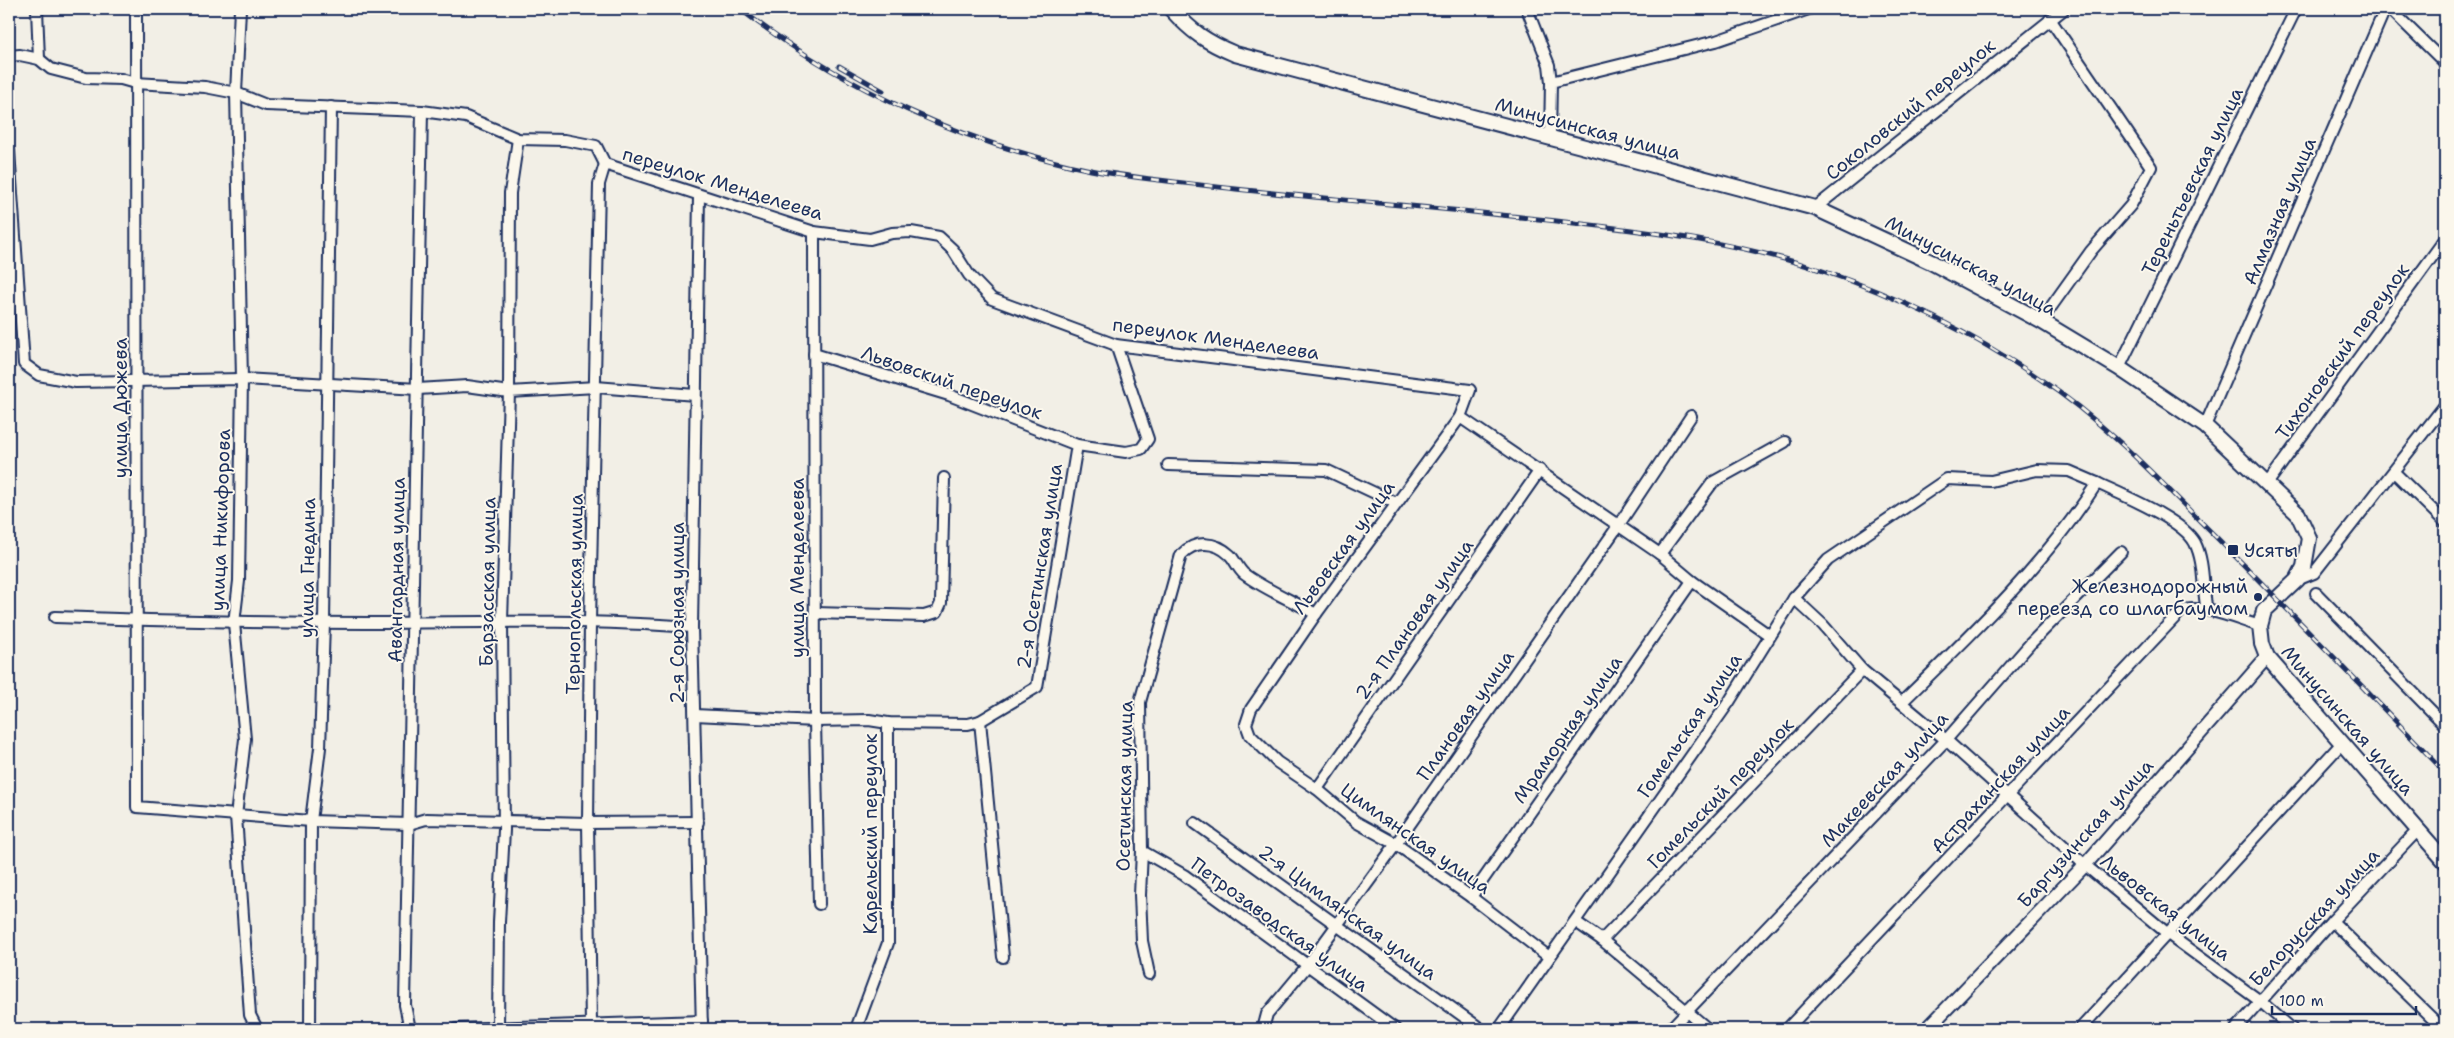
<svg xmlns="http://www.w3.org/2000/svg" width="2454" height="1038" font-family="'Shantell Sans',sans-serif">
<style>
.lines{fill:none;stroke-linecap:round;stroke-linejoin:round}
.minor-casing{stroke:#1b2f5e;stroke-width:14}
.tertiary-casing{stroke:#1b2f5e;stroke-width:16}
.secondary-casing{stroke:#1b2f5e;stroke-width:18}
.minor{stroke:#fbf7ec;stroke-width:10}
.tertiary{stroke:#fbf7ec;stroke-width:12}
.secondary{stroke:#fbf7ec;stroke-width:14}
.rail-casing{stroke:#1b2f5e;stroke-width:5}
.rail{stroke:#fbf7ec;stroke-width:3;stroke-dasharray:9;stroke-linecap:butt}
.poi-dot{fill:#1b2f5e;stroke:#fbf7ec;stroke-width:2}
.labels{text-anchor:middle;stroke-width:4;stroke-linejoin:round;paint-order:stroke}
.street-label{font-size:19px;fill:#1b2f5e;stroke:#fbf7ec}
.poi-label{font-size:19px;fill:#1b2f5e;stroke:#fbf7ec;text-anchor:start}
</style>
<rect width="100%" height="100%" fill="#f2efe6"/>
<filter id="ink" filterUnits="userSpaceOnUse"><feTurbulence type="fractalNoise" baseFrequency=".02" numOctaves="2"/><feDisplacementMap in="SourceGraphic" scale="10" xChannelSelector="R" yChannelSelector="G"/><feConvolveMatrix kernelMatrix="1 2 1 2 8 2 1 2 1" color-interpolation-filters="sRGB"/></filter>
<g filter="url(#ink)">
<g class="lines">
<defs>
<g id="minor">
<path d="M37,9L39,59"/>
<path d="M136,9L137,807L311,821L409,824L426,819L588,823L698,822"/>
<path d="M240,9L236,93L242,379L239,581L234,623L245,739L236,816L250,1015L257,1029"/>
<path d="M1527,9L1549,65L1551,82"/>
<path d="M2390,9L2445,63"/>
<path d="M9,56L20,55L39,59L51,69L86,78L121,79L135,83L205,87L236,93L266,105L422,111L466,117L518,139L565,140L596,146L605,164L814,232L870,239L892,233L911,232L939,237L953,250L969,275L992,299L1116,345L1470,390L1460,417L1316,614L1251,709L1246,724L1250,735L1277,762L1317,789L1356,822L1396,844L1471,897L1549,957"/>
<path d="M1550,138L1551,82L1716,41L1809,9"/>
<path d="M9,151L24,364L39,375L76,382L242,379L418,389L467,386L509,392L596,387L695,395"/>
<path d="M699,196L692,627L702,1029"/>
<path d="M1815,208L2064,9"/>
<path d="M814,232L815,721L819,904"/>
<path d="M2041,321L2091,251L2131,205L2151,167L2050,19"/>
<path d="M814,354L949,395L1077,445L1126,452L1141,449L1148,439L1116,345"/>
<path d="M2119,368L2296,9"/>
<path d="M1460,417L1660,554L1692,581L1769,635"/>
<path d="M2205,426L2385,9"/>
<path d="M1168,465L1326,470L1396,503"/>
<path d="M2394,472L2445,522"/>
<path d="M2267,484L2445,239"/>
<path d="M1660,554L1713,482L1785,442"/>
<path d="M2297,580L2314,573L2445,405"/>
<path d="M2316,593L2445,725"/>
<path d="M1794,598L1823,625L1862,670L1946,740L2085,865L2168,934L2260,1001L2292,1029"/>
<path d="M815,613L924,616L937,612L941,603L944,478"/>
<path d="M55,617C160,621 265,623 370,623C477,622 585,619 692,627"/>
<path d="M1902,702C1972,634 2044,565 2097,483C2122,495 2182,519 2195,543C2205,563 2202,589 2207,610"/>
<path d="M695,715L815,721L869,720L888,723L968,724L980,721L1037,687L1077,445"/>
<path d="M980,721L1003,957"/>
<path d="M1317,789L1540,470"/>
<path d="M1195,823L1481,1029"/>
<path d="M1142,851L1184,875L1395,1029"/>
<path d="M1471,897L1692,581"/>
<path d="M2332,921L2443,1029"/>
<path d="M1576,922L1602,940L1708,1029"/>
<path d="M1602,940L1862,670"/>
<path d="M1149,974L1142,941L1140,895L1142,851L1140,702L1181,555C1195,540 1215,541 1230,555C1235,560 1238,569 1244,574C1264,589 1293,601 1316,614"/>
<path d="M591,1024L588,823L590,622L599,184L605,164"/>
<path d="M498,1027L499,922L504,830L502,621L509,392L510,193L518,139"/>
<path d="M310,1029L311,821L320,748L324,623L331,107"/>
<path d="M410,1029L405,1005L422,111"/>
<path d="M456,1029L702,1021"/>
<path d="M856,1029L888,943V723"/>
<path d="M1263,1029L1267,1014L1307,966L1396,844L1618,526L1691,416"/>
<path d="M1499,1029L1729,702L1794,598L1828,560L1947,479L1991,481L2037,470L2069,471L2097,483"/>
<path d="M1670,1029L1946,740L2030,644L2121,552"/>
<path d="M1787,1029L2181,611C2201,603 2239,620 2260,626"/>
<path d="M2080,1029L2342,743"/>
<path d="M2236,1029L2332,921L2418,830"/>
</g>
<path id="tertiary" d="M1927,1029L2085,865L2267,657"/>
<path id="secondary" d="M1171,9C1192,32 1206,42 1235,54L1815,208L1931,262L2041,321L2119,368L2205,426L2298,514L2309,538L2304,567L2297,580L2264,611L2260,626L2262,644L2267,657L2445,861"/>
</defs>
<!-- minor casing -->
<use href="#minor" class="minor-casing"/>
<!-- tertiary casing -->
<use href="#tertiary" class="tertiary-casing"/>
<!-- secondary casing -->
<use href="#secondary" class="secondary-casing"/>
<!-- minor -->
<use href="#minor" class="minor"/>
<!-- tertiary -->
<use href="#tertiary" class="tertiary"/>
<!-- secondary -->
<use href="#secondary" class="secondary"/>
<defs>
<g id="rail">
<path d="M740,9C843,88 964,144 1091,170C1139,179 1187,183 1236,189C1346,201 1456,209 1565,222C1653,232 1739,242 1823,271C1900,297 1973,334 2040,379C2105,422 2159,480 2214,535C2292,613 2368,693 2445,772"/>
<path d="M839,66L883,91"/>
</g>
</defs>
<!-- rail casing -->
<use href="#rail" class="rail-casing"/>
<!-- rail -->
<use href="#rail" class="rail"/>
</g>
</g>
<!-- markers -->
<g class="poi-dot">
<rect x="2227" y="544" width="12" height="12" rx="2.5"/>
<circle cx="2258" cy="597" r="5"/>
</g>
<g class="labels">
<!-- street labels -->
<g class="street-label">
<text transform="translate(1910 109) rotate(-39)" y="7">Соколовский переулок</text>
<text transform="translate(1588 128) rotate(15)" y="7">Минусинская улица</text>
<text transform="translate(2192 181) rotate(-64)" y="7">Тереньтьевская улица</text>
<text transform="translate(723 183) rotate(17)" y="7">переулок Менделеева</text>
<text transform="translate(2279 211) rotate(-67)" y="7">Алмазная улица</text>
<text transform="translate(1971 265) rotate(28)" y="7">Минусинская улица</text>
<text transform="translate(1216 338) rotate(8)" y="7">переулок Менделеева</text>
<text transform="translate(2342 351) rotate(-54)" y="7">Тихоновский переулок</text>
<text transform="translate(952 382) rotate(19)" y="7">Львовский переулок</text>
<text transform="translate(120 408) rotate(-90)" y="7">улица Дюжева</text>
<text transform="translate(220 520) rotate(-88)" y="7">улица Никифорова</text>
<text transform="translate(1343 547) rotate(-54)" y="7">Львовская улица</text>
<text transform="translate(1039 566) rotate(-81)" y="7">2-я Осетинская улица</text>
<text transform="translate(307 568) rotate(-89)" y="7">улица Гнедина</text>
<text transform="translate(797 568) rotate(-90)" y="7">улица Менделеева</text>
<text transform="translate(396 570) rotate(-89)" y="7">Авангардная улица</text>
<text transform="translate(487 582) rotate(-89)" y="7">Барзасская улица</text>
<text transform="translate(574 594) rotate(-89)" y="7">Тернопольская улица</text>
<text transform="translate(677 613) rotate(-90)" y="7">2-я Союзная улица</text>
<text transform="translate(1414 619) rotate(-55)" y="7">2-я Плановая улица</text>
<text transform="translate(1465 715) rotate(-55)" y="7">Плановая улица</text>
<text transform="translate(2348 720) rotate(49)" y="7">Минусинская улица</text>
<text transform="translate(1689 725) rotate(-56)" y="7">Гомельская улица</text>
<text transform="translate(1567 729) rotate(-55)" y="7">Мраморная улица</text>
<text transform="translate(1884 779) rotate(-47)" y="7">Макеевская улица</text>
<text transform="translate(2000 779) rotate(-47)" y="7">Астраханская улица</text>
<text transform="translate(1124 786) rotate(-89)" y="7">Осетинская улица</text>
<text transform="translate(1720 793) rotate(-46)" y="7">Гомельский переулок</text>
<text transform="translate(2085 833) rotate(-48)" y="7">Баргузинская улица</text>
<text transform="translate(870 834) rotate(-90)" y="7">Карельский переулок</text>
<text transform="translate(1416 838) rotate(35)" y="7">Цимлянская улица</text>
<text transform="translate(2166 907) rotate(38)" y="7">Львовская улица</text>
<text transform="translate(1348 912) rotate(36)" y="7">2-я Цимлянская улица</text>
<text transform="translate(2314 917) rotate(-47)" y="7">Белорусская улица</text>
<text transform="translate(1280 924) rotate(36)" y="7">Петрозаводская улица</text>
</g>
<!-- poi labels -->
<g class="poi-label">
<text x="2244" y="557">Усяты</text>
<text x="2248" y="593" text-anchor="end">Железнодорожный<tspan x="2248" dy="22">переезд со шлагбаумом</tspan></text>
</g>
</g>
<!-- margin -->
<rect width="2454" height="1038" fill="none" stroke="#fbf7ec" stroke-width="30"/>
<rect x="15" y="15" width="2424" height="1008" fill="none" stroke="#1b2f5e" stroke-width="2" filter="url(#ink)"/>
<!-- scale -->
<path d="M2272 1006v8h144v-8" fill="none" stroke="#1b2f5e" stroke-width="2.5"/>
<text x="2279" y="1006" font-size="15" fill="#1b2f5e" stroke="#fbf7ec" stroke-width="4" paint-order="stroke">100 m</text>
</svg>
